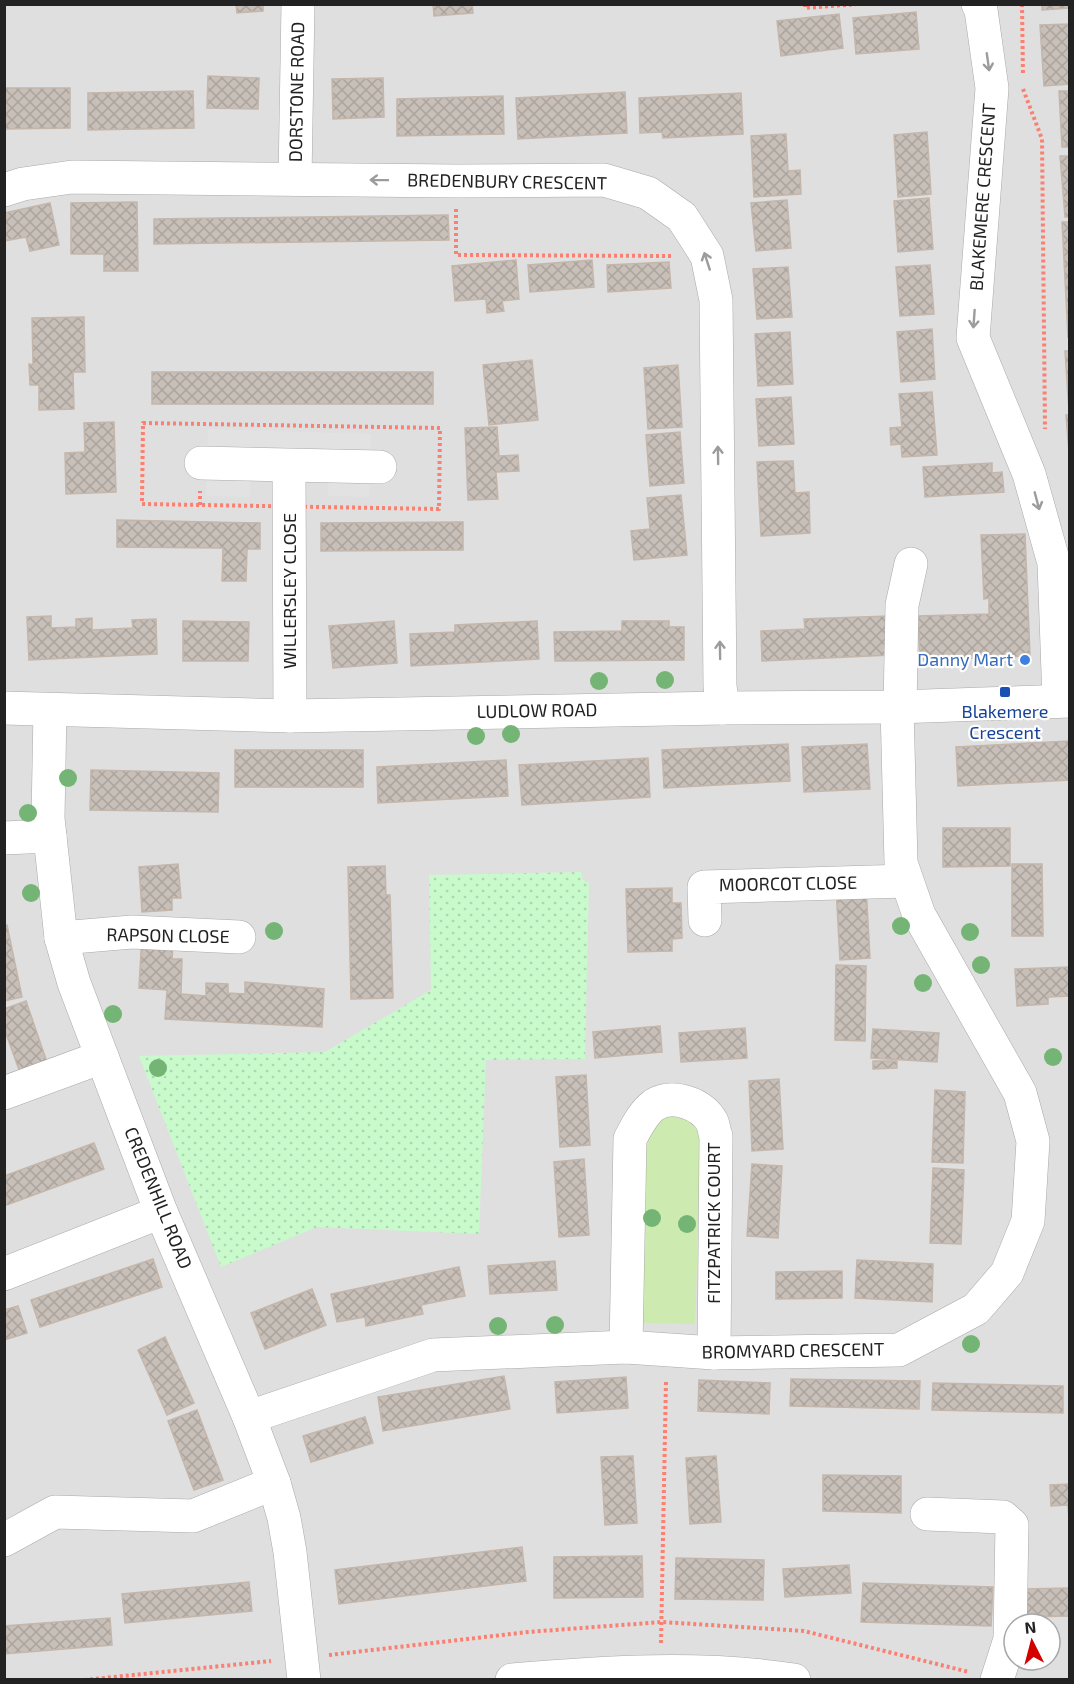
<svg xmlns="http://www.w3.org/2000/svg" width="1074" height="1684" font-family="'Exo 2',sans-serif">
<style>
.residential{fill:#e0dfdf;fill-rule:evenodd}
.grass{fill:#cdebb0}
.park{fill:url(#park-dots)}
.parking{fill:#e2e2e2}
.building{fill:url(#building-cross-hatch);stroke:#c4b6ab;stroke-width:1.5}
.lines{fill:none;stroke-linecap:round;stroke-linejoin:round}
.minor-casing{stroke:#a9a9a9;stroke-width:34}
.path{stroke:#fa8072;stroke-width:4;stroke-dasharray:3 3;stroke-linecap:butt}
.minor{stroke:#fff;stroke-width:33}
.tree{fill:#74b475}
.oneway{stroke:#9c9c9c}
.shop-dot{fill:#3f7fe0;stroke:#fff;stroke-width:2}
.transit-dot{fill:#1a4fb4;stroke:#fff;stroke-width:2}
.labels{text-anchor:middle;stroke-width:4.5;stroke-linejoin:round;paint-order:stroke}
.street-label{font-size:18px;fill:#222;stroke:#fff}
.shop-label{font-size:18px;fill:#366cbe;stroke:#fff;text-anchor:end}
.transit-label{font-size:18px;fill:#164399;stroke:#fff}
</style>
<defs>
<pattern id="park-dots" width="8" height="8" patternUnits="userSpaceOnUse" patternTransform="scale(1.5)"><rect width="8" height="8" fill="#c8facc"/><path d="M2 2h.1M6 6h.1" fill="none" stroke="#acd6af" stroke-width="1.8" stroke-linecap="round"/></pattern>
<pattern id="building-cross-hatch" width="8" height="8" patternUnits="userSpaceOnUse" patternTransform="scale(1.5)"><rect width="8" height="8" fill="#c7bfb8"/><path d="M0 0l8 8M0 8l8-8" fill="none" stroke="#aba49e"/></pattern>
</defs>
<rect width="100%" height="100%" fill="#f2efe9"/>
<!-- residential -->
<path class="residential" d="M5,5H1069V1679L5,1680ZM1014,1624H1050V1660H1014Z"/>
<!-- grass -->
<path class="grass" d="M675,1110L699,1126L701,1137L695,1324L642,1323L645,1131Z"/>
<!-- park -->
<path class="park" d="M581,872L583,880L589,883L585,1059L486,1060L479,1234L317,1227L221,1267L139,1056L325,1052L431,990L429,875Z"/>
<!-- parking -->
<path class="parking" d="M208,429L371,434L369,497L328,496L329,456L251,454L250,497L206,496Z"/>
<!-- building -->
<g class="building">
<path d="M236,4H263V11L237,13Z"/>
<path d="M433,4H472L473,13L434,16Z"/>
<path d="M1042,4H1070V8L1042,10Z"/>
<path d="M916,12L919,49L856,54L853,18Z"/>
<path d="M839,14L843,48L781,56L777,21Z"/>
<path d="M1070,24V84L1044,86L1040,25Z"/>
<path d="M208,76L259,78L258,109L207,108Z"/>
<path d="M383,78L384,117L333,119L332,79Z"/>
<path d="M4,88H70V128L4,129Z"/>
<path d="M193,91L194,128L88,130V93Z"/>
<path d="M1059,91H1070V147H1062Z"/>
<path d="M625,92L627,133L518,139L516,98Z"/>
<path d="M741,93L743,134L663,138L662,132L640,133L639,98Z"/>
<path d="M503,96L504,134L397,136V99Z"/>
<path d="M927,132L931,194L898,197L894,135Z"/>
<path d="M786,134L788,171L800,170L801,194L754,197L751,136Z"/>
<path d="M1060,156H1070V217H1065Z"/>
<path d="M929,198L933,249L898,252L894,201Z"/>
<path d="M787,200L791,248L756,251L751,203Z"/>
<path d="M137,202L138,271H104V254H71V203Z"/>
<path d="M50,203L59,245L30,251L26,237L4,241V213Z"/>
<path d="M448,215L449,240L154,244V219Z"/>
<path d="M1062,222H1070V337H1068Z"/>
<path d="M516,260L519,299L502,301L504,311L487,313L486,299L455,301L452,266Z"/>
<path d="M592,260L594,287L530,292L528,265Z"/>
<path d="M669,262L671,288L608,292L607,265Z"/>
<path d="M930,265L934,314L900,316L896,267Z"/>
<path d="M788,267L792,317L757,319L753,269Z"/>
<path d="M84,317L85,372H73L74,409L39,410V385H30L29,364L33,365L32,318Z"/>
<path d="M932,329L935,379L901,382L897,332Z"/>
<path d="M790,332L793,384L758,386L755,334Z"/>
<path d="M1065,351H1070V411H1069Z"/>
<path d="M532,360L538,420L489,425L483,365Z"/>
<path d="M678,365L682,427L648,429L644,368Z"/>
<rect x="152" y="372" width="281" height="32"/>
<path d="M932,392L937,455L902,457L901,444L891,445L890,428L902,427L899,394Z"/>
<path d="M791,397L794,444L759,446L756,399Z"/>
<path d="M1066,415H1070V464Z"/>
<path d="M114,422L116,492L66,494L65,453L85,452L84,423Z"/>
<path d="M497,427L499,456L518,455L519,471L496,472L498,499L468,500L465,428Z"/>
<path d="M680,432L684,483L650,486L646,435Z"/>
<path d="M793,461L795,493L809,492L810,533L761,536L757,462Z"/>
<path d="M992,463V473L1002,472L1004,492L925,497L923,467Z"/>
<path d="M681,495L687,555L634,560L631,531L650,529L647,498Z"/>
<path d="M117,520L260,523V549H247L246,581H222L223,548L117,547Z"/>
<path d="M463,522V550L321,551V523Z"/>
<path d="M1025,534L1030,656L920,660L918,616L989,614V598L984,599L981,535Z"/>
<path d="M51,616V628L76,627V619L92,618V630L133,628L132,620L156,619L157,654L29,660L27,617Z"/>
<path d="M889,616L891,655L762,661L761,631L805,629L804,619Z"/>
<path d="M183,621L249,622L248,661H183Z"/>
<path d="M394,621L397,663L333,668L329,626Z"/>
<path d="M537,621L539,659L411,666L410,634L455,632V625Z"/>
<path d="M622,621H669V627H684V660L555,661L554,632L622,631Z"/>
<path d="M1070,741V780L958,786L956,747Z"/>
<path d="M788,744L790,781L664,788L662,750Z"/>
<path d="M867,744L870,789L804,792L802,747Z"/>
<rect x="235" y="750" width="128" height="37"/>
<path d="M648,758L650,797L522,805L519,765Z"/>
<path d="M506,760L508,796L378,803L377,767Z"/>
<path d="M91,770L219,773L218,812L90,810Z"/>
<path d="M943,828H1010V866L943,867Z"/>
<path d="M178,864L181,898H172V910L142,912L139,867Z"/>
<path d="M1012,864H1042L1043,936H1012Z"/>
<path d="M385,866L386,895H390L393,998L351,999L348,867Z"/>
<path d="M866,886L870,958L840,960L836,887Z"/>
<path d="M672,888V903H681L682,938L672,939V951L628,952L626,889Z"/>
<path d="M4,925H7L22,997L4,1001Z"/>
<path d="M142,934L174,935L172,959H182L181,994L206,996V983L228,984V993L245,994V982L324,989L322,1027L165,1019L167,990L139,988Z"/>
<path d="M836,965L866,966L865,1041L835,1040Z"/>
<path d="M1070,967V996L1048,997V1004L1017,1006L1015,969Z"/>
<path d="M26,1001L49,1068L22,1078L4,1028V1009Z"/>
<path d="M660,1026L662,1052L595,1058L593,1032Z"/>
<path d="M745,1028L747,1058L681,1062L679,1033Z"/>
<path d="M873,1029L939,1033L937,1062L871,1058Z"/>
<path d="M873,1061H897V1068L873,1069Z"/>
<path d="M586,1075L590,1145L560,1147L556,1077Z"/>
<path d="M779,1079L783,1149L752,1151L749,1081Z"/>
<path d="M935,1090L965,1092L963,1163L932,1162Z"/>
<path d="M94,1143L104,1169L4,1206V1176Z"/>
<path d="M584,1159L589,1235L559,1237L554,1162Z"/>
<path d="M752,1164L782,1166L778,1238L747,1236Z"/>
<path d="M933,1168L964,1170L961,1244L930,1243Z"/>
<path d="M153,1259L162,1287L40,1327L31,1300Z"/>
<path d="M857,1260L933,1264L932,1302L855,1298Z"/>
<path d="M555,1261L557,1290L490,1294L488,1266Z"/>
<path d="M459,1267L465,1296L421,1305L423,1314L366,1326L365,1317L337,1322L331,1294Z"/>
<path d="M842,1271V1298L776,1299V1272Z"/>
<path d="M312,1289L326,1325L265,1349L251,1313Z"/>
<path d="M18,1306L27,1333L4,1340V1310Z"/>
<path d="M165,1337L194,1403L167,1415L138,1350Z"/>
<path d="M504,1376L510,1409L383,1431L378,1397Z"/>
<path d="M626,1377L628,1408L557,1413L555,1382Z"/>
<path d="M791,1379L920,1381L919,1409L790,1406Z"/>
<path d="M699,1380L770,1383L769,1414L698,1411Z"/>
<path d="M933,1383L1063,1386V1413L932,1410Z"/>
<path d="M197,1410L223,1480L194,1490L168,1421Z"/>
<path d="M365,1417L373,1443L311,1462L303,1436Z"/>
<path d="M633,1456L637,1523L605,1525L601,1457Z"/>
<path d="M716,1456L721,1522L690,1524L686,1458Z"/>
<path d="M823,1475L901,1476V1513L823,1511Z"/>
<path d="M1070,1484V1535L1068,1505L1051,1506L1050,1485Z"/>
<path d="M522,1547L526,1581L339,1604L335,1570Z"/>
<path d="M642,1556L643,1597L554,1598V1557Z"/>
<path d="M676,1558L764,1560L763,1600L675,1599Z"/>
<path d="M849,1565L851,1593L785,1597L783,1569Z"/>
<path d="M249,1582L252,1611L125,1623L122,1594Z"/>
<path d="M863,1583L993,1587L991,1626L861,1622Z"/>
<path d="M1070,1588V1616L1022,1617V1589Z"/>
<path d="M110,1618L112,1645L4,1654V1626Z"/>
</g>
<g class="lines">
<defs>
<g id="minor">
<path d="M978,4L981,10L992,88L973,338L1029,474L1054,563L1059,700"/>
<path d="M295,179L298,4"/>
<path d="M4,190L23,184L72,177L456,181L604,180L648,193L682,217L707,256L716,300L720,686L723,708"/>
<path d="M201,463L380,467"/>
<path d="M289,466L290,716"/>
<path d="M900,707L902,605L911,564"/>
<path d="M4,708L290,716L723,708L897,707L1070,701"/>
<path d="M50,710L48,818L61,938L74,983L161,1212L249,1417L274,1483L284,1518L290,1552L304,1680"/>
<path d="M4,838L50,836"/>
<path d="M705,920L704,887L906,881"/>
<path d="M61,938L132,932L239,937"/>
<path d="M4,1093L102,1057"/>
<path d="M4,1274L161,1212"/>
<path d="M626,1347L630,1139C636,1128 643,1113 654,1105C673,1093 702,1104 712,1122C714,1126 714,1132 716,1136L714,1353"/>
<path d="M249,1417L433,1355L626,1347L714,1353L899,1350L976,1309L1007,1273L1028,1221L1033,1141L1020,1093L919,915L901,863L897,707"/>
<path d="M927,1514L1003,1517L1012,1525L1010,1639L997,1680"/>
<path d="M4,1540L55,1512L193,1516L274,1483"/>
<path d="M512,1680C605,1672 701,1666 794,1680"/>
</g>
</defs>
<!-- minor casing -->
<use href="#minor" class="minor-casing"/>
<!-- path -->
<g class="path">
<path d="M805,4V8L858,4"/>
<path d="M1022,4L1023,76"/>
<path d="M1023,89L1042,139L1045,429"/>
<path d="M456,209V255L673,256"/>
<path d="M143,423L440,428L439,509L142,504Z"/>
<path d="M200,505V491"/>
<path d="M661,1643L666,1380"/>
<path d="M329,1655L528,1632L662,1622L804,1631L969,1672"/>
<path d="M84,1680L271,1661"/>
</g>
<!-- minor -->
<use href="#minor" class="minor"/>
</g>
<!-- trees -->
<g class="tree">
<circle cx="665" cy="680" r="9"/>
<circle cx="599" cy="681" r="9"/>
<circle cx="511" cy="734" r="9"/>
<circle cx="476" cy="736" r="9"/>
<circle cx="68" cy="778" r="9"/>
<circle cx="28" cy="813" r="9"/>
<circle cx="31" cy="893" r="9"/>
<circle cx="901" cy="926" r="9"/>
<circle cx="274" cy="931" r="9"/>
<circle cx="970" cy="932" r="9"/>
<circle cx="981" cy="965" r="9"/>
<circle cx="923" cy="983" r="9"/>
<circle cx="113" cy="1014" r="9"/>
<circle cx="1053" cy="1057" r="9"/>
<circle cx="158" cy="1068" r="9"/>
<circle cx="652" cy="1218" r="9"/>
<circle cx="687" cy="1224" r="9"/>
<circle cx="555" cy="1325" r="9"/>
<circle cx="498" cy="1326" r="9"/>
<circle cx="971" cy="1344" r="9"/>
</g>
<!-- one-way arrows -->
<defs><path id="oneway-shaft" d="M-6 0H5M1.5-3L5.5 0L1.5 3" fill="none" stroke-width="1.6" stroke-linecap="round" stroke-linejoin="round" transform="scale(1.5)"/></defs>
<g class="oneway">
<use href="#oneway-shaft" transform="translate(988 62) rotate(82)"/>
<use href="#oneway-shaft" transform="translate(379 180) rotate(-179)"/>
<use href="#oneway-shaft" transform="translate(707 261) rotate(-108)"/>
<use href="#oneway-shaft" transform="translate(974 319) rotate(94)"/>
<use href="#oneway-shaft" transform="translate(718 455) rotate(-91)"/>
<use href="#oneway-shaft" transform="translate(1037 501) rotate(75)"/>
<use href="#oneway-shaft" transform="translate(720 650) rotate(-91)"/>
</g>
<!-- markers -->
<circle class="shop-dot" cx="1025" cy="660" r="6"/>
<rect class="transit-dot" x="999" y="686" width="12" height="12" rx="3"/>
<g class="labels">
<!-- street labels -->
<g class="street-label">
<text transform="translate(297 92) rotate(-89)" y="6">DORSTONE ROAD</text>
<text transform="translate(507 182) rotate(1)" y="6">BREDENBURY CRESCENT</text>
<text transform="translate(983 197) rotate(-86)" y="6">BLAKEMERE CRESCENT</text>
<text transform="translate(290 591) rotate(-90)" y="6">WILLERSLEY CLOSE</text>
<text transform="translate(537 711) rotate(-1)" y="6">LUDLOW ROAD</text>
<text transform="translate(788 884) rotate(-1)" y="6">MOORCOT CLOSE</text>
<text transform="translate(168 936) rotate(1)" y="6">RAPSON CLOSE</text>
<text transform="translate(158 1198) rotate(68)" y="6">CREDENHILL ROAD</text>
<text transform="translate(714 1223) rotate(-90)" y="6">FITZPATRICK COURT</text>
<text transform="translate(793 1351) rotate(-1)" y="6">BROMYARD CRESCENT</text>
</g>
<!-- shop labels -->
<g class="shop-label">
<text x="1013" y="666">Danny Mart</text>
</g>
<!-- transit labels -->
<g class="transit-label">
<text x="1005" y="718">Blakemere<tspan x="1005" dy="21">Crescent</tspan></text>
</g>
</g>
<!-- border -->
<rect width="1074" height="1684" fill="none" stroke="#222222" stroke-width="12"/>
<!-- north arrow -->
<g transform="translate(1032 1642) rotate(354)"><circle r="28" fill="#ffffff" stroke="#a7a7a7" stroke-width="1.5"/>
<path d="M0-4.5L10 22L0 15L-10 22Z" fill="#d40000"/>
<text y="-9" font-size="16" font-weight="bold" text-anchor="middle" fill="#222222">N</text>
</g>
</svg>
